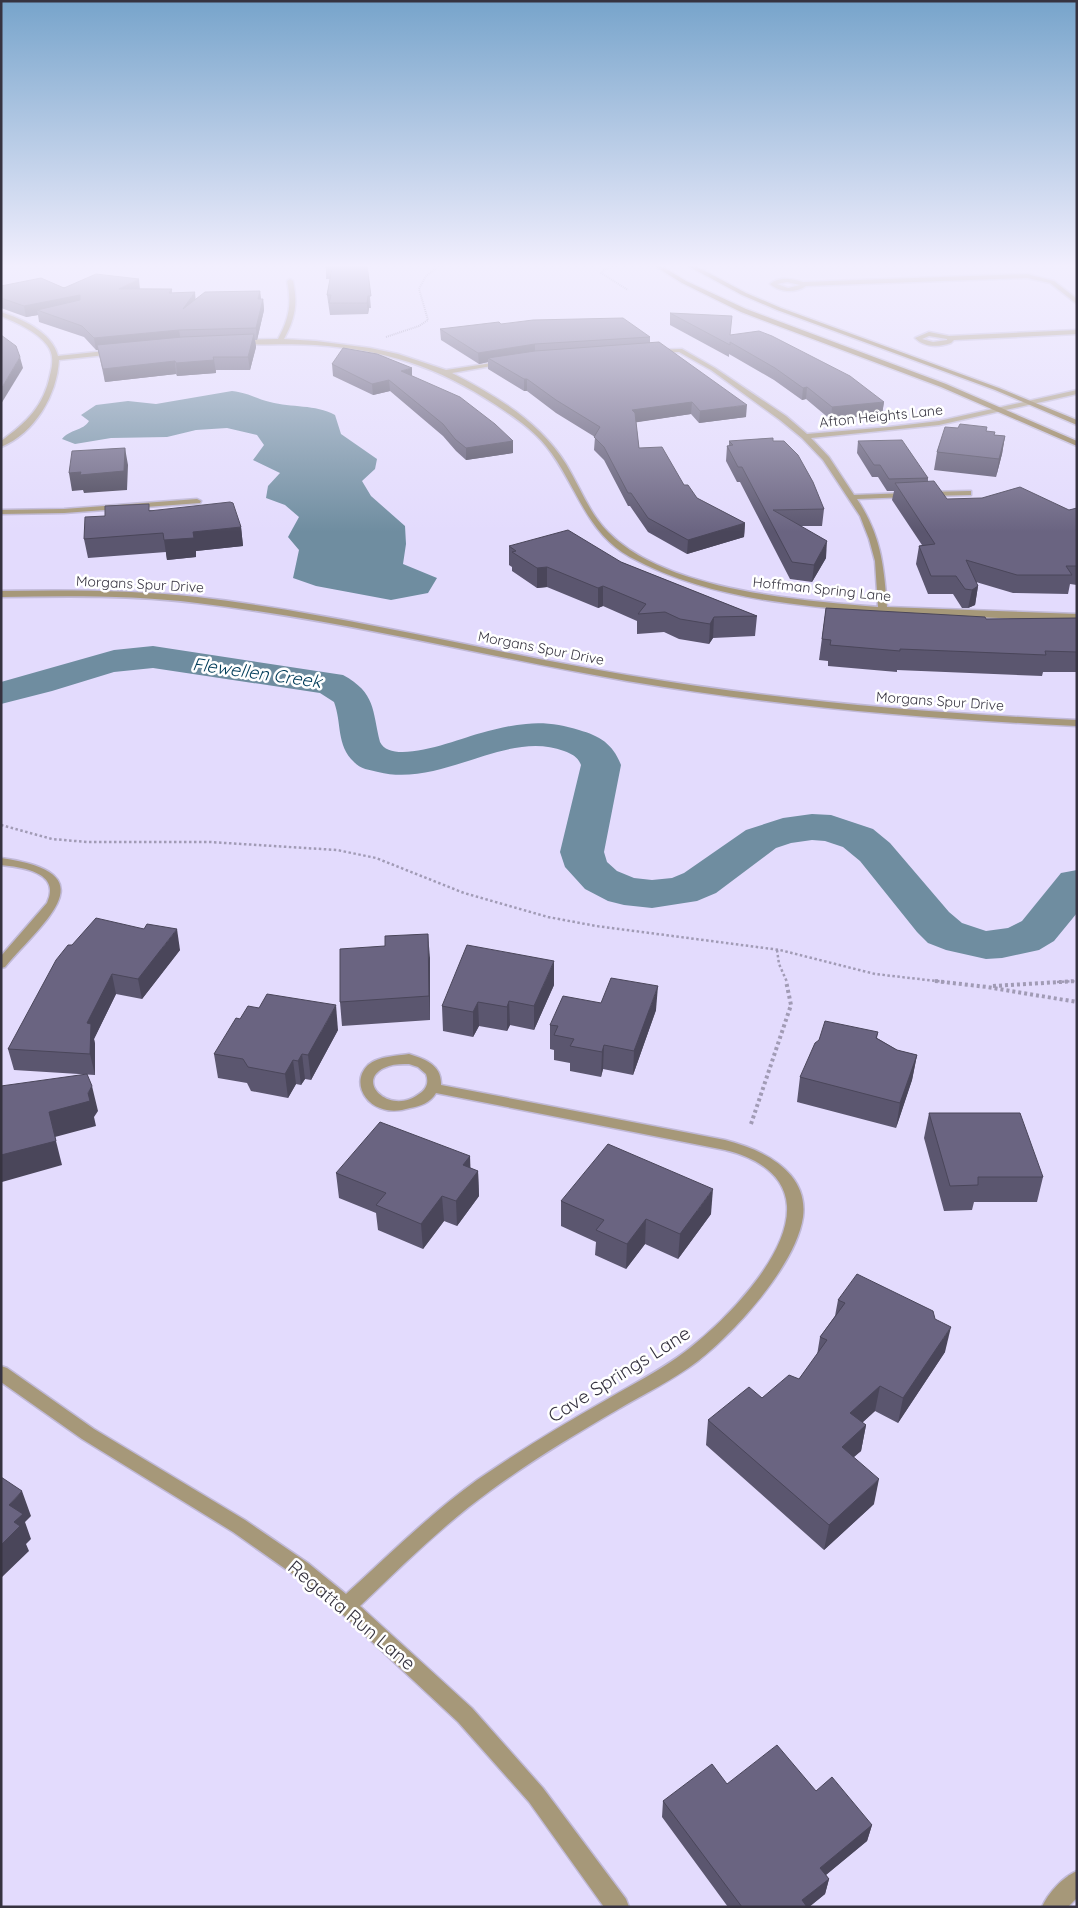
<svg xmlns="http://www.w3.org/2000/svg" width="1078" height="1908" font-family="Quicksand,sans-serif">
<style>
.water{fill:#6f8da0}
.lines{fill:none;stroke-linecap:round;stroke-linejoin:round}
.river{fill:#6f8da0;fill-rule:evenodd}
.minor-casing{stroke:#c0b9d7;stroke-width:3}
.tertiary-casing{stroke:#c0b9d7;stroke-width:3}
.secondary-casing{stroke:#c0b9d7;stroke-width:3}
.path-far2{stroke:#a19bb5;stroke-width:2;stroke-dasharray:1 1;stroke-linecap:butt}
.path-far1{stroke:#a19bb5;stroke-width:2.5;stroke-dasharray:2.5 2.5;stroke-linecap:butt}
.path{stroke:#a19bb5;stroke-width:4;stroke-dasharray:3 3;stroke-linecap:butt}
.minor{fill:#a69879;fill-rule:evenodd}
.tertiary{fill:#a69879;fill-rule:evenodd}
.secondary{fill:#8a7444;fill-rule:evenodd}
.wall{fill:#5b566f}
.shaded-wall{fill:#4a465a}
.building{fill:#6a6481;stroke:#4a465a}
.labels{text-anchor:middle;stroke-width:5;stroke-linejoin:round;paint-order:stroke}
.far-street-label{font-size:14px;fill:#363340;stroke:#fff}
.water-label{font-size:18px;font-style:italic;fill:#003c59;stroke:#fff}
.near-street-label{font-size:19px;fill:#363340;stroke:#fff}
</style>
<rect width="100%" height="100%" fill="#e3dbfd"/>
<!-- water -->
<path class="water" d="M232,391C249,393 254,398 270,402C292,408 315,404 335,415L341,434L377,459L375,469L362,481L371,496L405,526L406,544L403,564L437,578L428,593L391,600L316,586L293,578L299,550L288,537L299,517L285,505L266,498L268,486L280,473L253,460L264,445L257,435L227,428L196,430L167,437L111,438L75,444L62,439C70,429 83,431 89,421L81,415L96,405L128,401L156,404Z"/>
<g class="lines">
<!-- river -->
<path class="river" d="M153,646L343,675C376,693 372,710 380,742C392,767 461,738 481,733C496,729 511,725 526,724C545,722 562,725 579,730C600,736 613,744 621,765L604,852L607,862L617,871L634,878L652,880L672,878L684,873L746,830L783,818L812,814L831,815L873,829L890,843L949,912L962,923L986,931L1008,928L1022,921L1061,873L1077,870V913L1054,941L1039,950L1002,958L986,959L946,950L928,943L917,932L860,861L843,847L825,841L812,840L791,843L776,848L716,893L697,901L652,908L624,905L608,901L585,889L565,867L560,852L581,765C578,757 572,754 564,751C506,729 442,788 378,772C370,770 360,769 354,762C336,745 342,723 334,702L320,693L153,668L114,672L52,691L1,704V682L114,650Z"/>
<defs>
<g id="minor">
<path d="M1027,274L1054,281L1077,299V304L1050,283L1027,278L806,286C796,293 780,293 770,284C780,276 792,279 803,282ZM787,282L800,285L788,288L777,284Z"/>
<path d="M290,279L293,281C298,304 295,319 284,339L316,341L370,348L398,354L446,370L505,361V363L503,364L452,373C495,395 540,422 566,464C580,487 589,513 608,532C666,591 799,600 878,607L875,561L869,539L860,516L823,460L802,438L780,420L711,370L679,352L653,353L650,351L651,350L682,349L715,368L786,416L807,434L889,427L939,421L1077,390V394L939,425L811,438L829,457L854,495L908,493L912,495L908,497L857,499C881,535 884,566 887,607L1077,614V620C1006,619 936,616 866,611C785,605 702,596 630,557C585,532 576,483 546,446C532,429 514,417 496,405C437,366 385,350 315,345C289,343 262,346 236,343L235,342L238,340L278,339C289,319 292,304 287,281Z"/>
<path d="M1,312C22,319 52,332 58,356L115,350L118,352L115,354L59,360C57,395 35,433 1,447V441C26,423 44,406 50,375C53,364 54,354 47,345C36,331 17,323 1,316Z"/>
<path d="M1077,330V334L954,340L951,343C939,347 925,348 915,338L929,332L949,336ZM929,336L947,339V340L933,342L922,339Z"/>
<path d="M968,491H971V495L928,496L924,494L928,492Z"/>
<path d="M197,499L201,501L200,503L64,513L1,514V510L64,509Z"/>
<path d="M1,858C108,873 47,918 5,967L1,968V956L47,903C62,872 21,867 1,865Z"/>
<path d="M409,1054C425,1059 442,1065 441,1085L725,1140C761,1149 809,1171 803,1217C796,1265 735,1332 698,1361C673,1380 644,1394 617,1410C574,1435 531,1461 490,1491C443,1525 402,1566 360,1606L472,1708L543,1788L626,1899L629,1907H604L529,1802L458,1722L340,1612L294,1575L233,1532L82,1439L1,1382V1366L7,1368L94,1429L245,1520L308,1563L346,1594C389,1555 430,1514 477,1480C519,1451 562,1425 606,1400C633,1384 661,1370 686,1351C723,1323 790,1256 787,1206C785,1173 754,1157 725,1150L436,1093C430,1103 421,1106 410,1108C400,1111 390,1112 380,1108C362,1101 353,1080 368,1065C379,1056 396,1056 409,1054ZM409,1064L418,1067L426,1074C429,1082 427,1089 419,1094C389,1117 351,1078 389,1066C395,1064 403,1064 409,1064Z"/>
<path d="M1077,1871V1898L1068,1907H1042C1048,1893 1063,1877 1077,1871Z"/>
</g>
<path id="tertiary" d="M1,591C67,590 132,590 197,597C342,614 483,651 627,675C776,700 926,713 1077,720V726C926,719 776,706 627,681C483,656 342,620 197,603C132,595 67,596 1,597Z"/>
<g id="secondary">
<path d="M653,265H660L686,281L746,309L946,384L1077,441V446L941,387L741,312L682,283Z"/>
<path d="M686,265H694L746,293L781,308L999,388L1077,420V425L995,390L777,310L742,295Z"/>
</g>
</defs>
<!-- minor casing -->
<use href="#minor" class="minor-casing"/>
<!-- tertiary casing -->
<use href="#tertiary" class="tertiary-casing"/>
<!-- secondary casing -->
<use href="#secondary" class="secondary-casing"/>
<!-- path-far2 -->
<g class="path-far2">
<path d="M619,265L605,269L601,273L628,290"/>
<path d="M386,337L419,326L428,320L419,289L426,276L441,265"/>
</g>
<!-- path-far1 -->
<g class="path-far1">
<path d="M1,825L52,839L87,842H210L337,850L376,858L464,893L548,917L596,926L780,950L875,974L945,982"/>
<path d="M777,950L779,964L787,982"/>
<path d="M1057,982L1077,981"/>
</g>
<!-- path -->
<g class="path">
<path d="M935,981L987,987L1077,1002"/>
<path d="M993,986L1077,981"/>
<path d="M751,1124L791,1005L786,981"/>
</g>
<!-- minor -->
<use href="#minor" class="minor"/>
<!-- tertiary -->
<use href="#tertiary" class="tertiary"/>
<!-- secondary -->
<use href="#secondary" class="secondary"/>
</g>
<!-- wall -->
<g class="wall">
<path d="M326,265H367L371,308H369L368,314L330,315L327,295L330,279H326Z"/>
<path d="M1,286L172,289V293L195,299L260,291L261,299H263L264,310L257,340H255L256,347L250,370H216V373L177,376L176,374L105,382L98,350H96L84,337L39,322L38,315L26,317L1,308Z"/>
<path d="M670,313L730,335L884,402L882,414L831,420L806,399L802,400L774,380L729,354V357L670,325Z"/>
<path d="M501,324L650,337V343L746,417L699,423L691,414L636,422L639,448L684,485L697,498L745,523L744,537L687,554L648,532L630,506H628L604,460L594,450L595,437L556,413L527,391H524L488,369V362L479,364L441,340L440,329Z"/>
<path d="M332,364L412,376L513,441V453L466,460L456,451L443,436L390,391L373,395L333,376Z"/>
<path d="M986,431L994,435L1005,436L1002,454L996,477L934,470L937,452Z"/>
<path d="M729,441H773L824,509L822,526H801L826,558L812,582L790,579L740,482H737L726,461L727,446H729Z"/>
<path d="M858,441L928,478V481L947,499L1069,510L1077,508V585L1070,584L1068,594L1013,593L976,582L978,586L975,605L968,608H962L953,594H928L916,564L919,546L922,545L892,500L894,491H887L878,477H872L857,453Z"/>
<path d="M150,510L241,527L243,546L196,551V557L167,560L166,552L88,558L84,539L105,516Z"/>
<path d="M509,546L621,562L757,616L755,636L713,638L709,644L679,639L664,632L637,634V621L603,606L598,608L547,587L537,588L512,571V567L509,565Z"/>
<path d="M826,608L986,619L1077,618V672H1043L1042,676L897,670V672L828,666V661L819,660Z"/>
<path d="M72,945L180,950L142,999L116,994L94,1039L95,1044V1075L14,1070L8,1049Z"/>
<path d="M430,958V1020L342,1026L340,1002Z"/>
<path d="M554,985L534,1030L510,1025L507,1031L479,1026L473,1037L443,1031L442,1006Z"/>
<path d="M601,1003L656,1010L633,1075L603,1069L601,1077L570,1071V1063L554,1060V1050L550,1049V1025Z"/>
<path d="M338,1030L311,1080L305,1079L301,1085L296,1084L288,1098L251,1091L247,1083L218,1078L214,1054Z"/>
<path d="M878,1032L877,1038L897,1050L917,1055L912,1080L896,1128L797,1102L800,1077Z"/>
<path d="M929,1113L1043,1177L1037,1202H974L972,1210L944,1211L924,1138Z"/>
<path d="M470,1156V1168L478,1171L479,1196L457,1226L444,1221L423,1249L378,1230L376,1213L339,1198L336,1173Z"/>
<path d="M561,1201L711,1214L678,1259L645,1244L626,1269L595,1255L596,1242L561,1226Z"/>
<path d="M838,1300L935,1319L945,1352L898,1423L875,1411L862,1423L866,1425L861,1451L853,1457L874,1504L824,1550L706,1445L708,1420L762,1398L799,1379L817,1355L820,1337L835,1316Z"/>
<path d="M727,1784L816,1791L872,1825L867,1841L826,1875L829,1879L825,1894L809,1907H728L662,1817L663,1801Z"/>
</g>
<!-- shaded-wall -->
<g class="shaded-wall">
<path d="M139,279L140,290L119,289Z"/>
<path d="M260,291L261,302L258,299Z"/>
<path d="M195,292L196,304L183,309Z"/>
<path d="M80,295L82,307L37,310L38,315L26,317L24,306Z"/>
<path d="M368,296L369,308L368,314L367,303Z"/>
<path d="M263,299L264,310L257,340L256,328Z"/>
<path d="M179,330L181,342L97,345L98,350H96L94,338Z"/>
<path d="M254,334L256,347L250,370L248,357Z"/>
<path d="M535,344V355L488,358V362L479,364L478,353Z"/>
<path d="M20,357L23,368L1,404V389Z"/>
<path d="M214,360L216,373L177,376L176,363Z"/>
<path d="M175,361L176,374L105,382L103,369Z"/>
<path d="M412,368V380L401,371Z"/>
<rect x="524" y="379" width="3" height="12"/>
<path d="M389,380L390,391L373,395L372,384Z"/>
<path d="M807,387L806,399L802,400L803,388Z"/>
<path d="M692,402L691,414L632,423V410Z"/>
<path d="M884,402L882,414L831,420L832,407Z"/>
<path d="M747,405L746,417L699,423L700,411Z"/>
<path d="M1005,436L1002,454L996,477L999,459Z"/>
<path d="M513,441V453L466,460V448Z"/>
<path d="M125,448L128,465L127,490L84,493L83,490L72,491L69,473Z"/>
<path d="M745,523L744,537L687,554L688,540Z"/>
<path d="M241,527L243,546L196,551V557L167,560L164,540L193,532Z"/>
<path d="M827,541L826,558L812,582L814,565Z"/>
<path d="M547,567V587L537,588V568Z"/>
<path d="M603,586V606L598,608V588Z"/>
<path d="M978,586L975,605L968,608L972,590Z"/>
<path d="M714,617L713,638L709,644L710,624Z"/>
<path d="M177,929L180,950L142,999L138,979Z"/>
<path d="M428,934L430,958V1020L429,996Z"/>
<path d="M554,961V985L534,1030V1006Z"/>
<path d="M112,974L116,994L94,1039L95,1044V1075L90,1054L87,1023Z"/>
<path d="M658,986L656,1010L633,1075L634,1051Z"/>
<path d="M509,1001L510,1025L507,1031V1007Z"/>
<path d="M478,1002L479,1026L473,1037V1012Z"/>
<path d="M336,1005L338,1030L311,1080L308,1055Z"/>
<path d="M604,1045L603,1069L601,1077L602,1052Z"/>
<path d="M302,1054L305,1079L301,1085L298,1061Z"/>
<path d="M917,1055L912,1080L896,1128L900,1103Z"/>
<path d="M293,1060L296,1084L288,1098L285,1074Z"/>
<path d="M92,1086L98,1111L94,1117L96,1126L55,1137L62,1165L2,1182L1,1179V1155L49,1112L88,1093Z"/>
<path d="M470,1156L471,1181L463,1165Z"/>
<path d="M478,1171L479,1196L457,1226L456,1201Z"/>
<path d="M713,1189L711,1214L678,1259L680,1234Z"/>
<path d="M442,1196L444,1221L423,1249L421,1224Z"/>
<path d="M646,1219L645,1244L626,1269L627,1244Z"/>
<path d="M951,1327L945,1352L898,1423L903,1398Z"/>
<path d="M880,1386L875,1411L845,1438L850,1413Z"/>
<path d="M866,1425L861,1451L837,1472L842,1447Z"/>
<path d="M879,1479L874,1504L824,1550L829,1525Z"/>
<path d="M22,1491L31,1516L25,1522L31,1539L26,1544L29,1551L1,1578V1545L9,1505Z"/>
<path d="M872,1825L867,1841L816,1883L820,1868Z"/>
<path d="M829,1879L825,1894L809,1907H801L802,1900Z"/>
</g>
<!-- building -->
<g class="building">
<path d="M326,265H367L371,296H368L367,303H329L331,295H327L332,268H326Z"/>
<path d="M96,274L139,279L119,289H172L169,293L195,292L183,309L205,292L260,291L258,299H263L256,328L179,330L94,338L82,326L37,310L80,300V295L24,306L1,298V286L41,278L64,288Z"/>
<path d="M670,313L732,316L730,335L759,331L772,336L850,376L884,402L832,407L807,387L803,388L775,368L730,342V345Z"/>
<path d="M623,318L650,337L535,344L478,353L440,329L499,322L501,324L533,320Z"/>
<path d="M254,334L248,357H213L214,360L176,363L175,361L103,369L97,345L182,337Z"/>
<path d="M1,335L16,346L20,357L1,389Z"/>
<path d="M659,342L747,405L700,411L692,402L632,410L635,413L639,448L662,447L684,485H688L697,498L745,523L688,540L648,518L631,493H628L604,447L594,437L600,427L556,400L527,379H524L488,358L535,351Z"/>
<path d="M343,348L377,354L412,368L401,371L460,397L495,424L513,441L466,448L455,439L443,424L389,380L372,384L332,364Z"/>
<path d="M960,424L987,427L986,431L995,432L994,435L1005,436L999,459L937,452L945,427L958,428Z"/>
<path d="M773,438V441H784L798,455L813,482L824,509L773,510L827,541L814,565L792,562L742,467H738L727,446L733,445L729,441Z"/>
<path d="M902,440L928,478L889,479L880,465H874L858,441Z"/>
<path d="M125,448L124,471L80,475L81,472L69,473L72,451Z"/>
<path d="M934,481L947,499L982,498L1020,487L1069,510L1077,508V566H1066L1072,575H1017L966,560L978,586L972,590L965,589L956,576H931L919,546L935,544L895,483Z"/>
<path d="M230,502L233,503L241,527L193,532L194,538L164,540L163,533L84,539L85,517L105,516V506L149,504V511Z"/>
<path d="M568,530L621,562L757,616L714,617L710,624L680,619L665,612L638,614L646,604L603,586L598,588L547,567L537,568L512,552L516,551L509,546Z"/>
<path d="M826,608L985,617L986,619L1077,618V652L1045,651L1046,655L900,649V651L830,645L831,640L822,639Z"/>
<path d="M96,918L144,929L147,924L177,929L138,979L112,974L87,1023L91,1024L90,1054L8,1049L56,960L68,945H72Z"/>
<path d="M428,934L429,996L340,1002V949L385,946V936Z"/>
<path d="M467,945L554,961L534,1006L509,1001L507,1007L478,1002L473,1012L442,1006Z"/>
<path d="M611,978L658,986L634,1051L604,1045L602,1052L570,1046L574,1039L554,1035L558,1026L550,1025L563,996L601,1003Z"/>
<path d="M267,994L336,1005L308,1055L302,1054L298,1061L293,1060L285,1074L248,1067L243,1059L214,1054L236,1018L240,1019L248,1006L259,1008Z"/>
<path d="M825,1021L878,1032L876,1038L897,1050L917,1055L900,1103L800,1077L815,1043L819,1040Z"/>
<path d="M87,1074L92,1086L88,1093L90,1101L49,1112L56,1141L1,1155V1086Z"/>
<path d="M929,1113H1020L1043,1177H978V1185L950,1186Z"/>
<path d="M380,1122L470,1156L463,1165L478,1171L456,1201L442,1196L421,1224L376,1205L386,1193L336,1173Z"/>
<path d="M608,1144L713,1189L680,1234L646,1219L627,1244L596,1230L604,1220L561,1201Z"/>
<path d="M857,1274L933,1311L935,1319L951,1327L903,1398L880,1386L850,1413L866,1425L842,1447L879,1479L829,1525L708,1420L749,1387L762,1398L789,1375L799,1379L827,1340L820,1337L845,1303L838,1300Z"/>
<path d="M1,1477L22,1491L9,1505L23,1514L14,1522L20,1526L1,1545Z"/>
<path d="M777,1745L816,1791L832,1777L872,1825L820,1868L829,1879L802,1900L807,1907H742L663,1801L712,1764L727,1784Z"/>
</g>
<!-- sky -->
<linearGradient id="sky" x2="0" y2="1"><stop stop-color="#77a4cb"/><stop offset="0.5" stop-color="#f2effe"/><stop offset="1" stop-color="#f2effe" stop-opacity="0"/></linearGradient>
<rect width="1078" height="532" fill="url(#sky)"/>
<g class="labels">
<!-- far-street labels -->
<g class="far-street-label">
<text transform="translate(881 416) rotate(-6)" y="5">Afton Heights Lane</text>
<text transform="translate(140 584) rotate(3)" y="5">Morgans Spur Drive</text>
<text transform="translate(822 589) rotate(6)" y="5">Hoffman Spring Lane</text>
<text transform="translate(541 648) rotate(11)" y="5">Morgans Spur Drive</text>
<text transform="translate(940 701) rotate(4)" y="5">Morgans Spur Drive</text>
</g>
<!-- water labels -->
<g class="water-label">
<text transform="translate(257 673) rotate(8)" y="6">Flewellen Creek</text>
</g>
<!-- near-street labels -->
<g class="near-street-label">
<text transform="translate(619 1374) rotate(-32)" y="7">Cave Springs Lane</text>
<text transform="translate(352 1615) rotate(40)" y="7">Regatta Run Lane</text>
</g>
</g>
<!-- border -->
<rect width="1078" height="1908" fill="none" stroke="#363340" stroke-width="5"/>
</svg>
